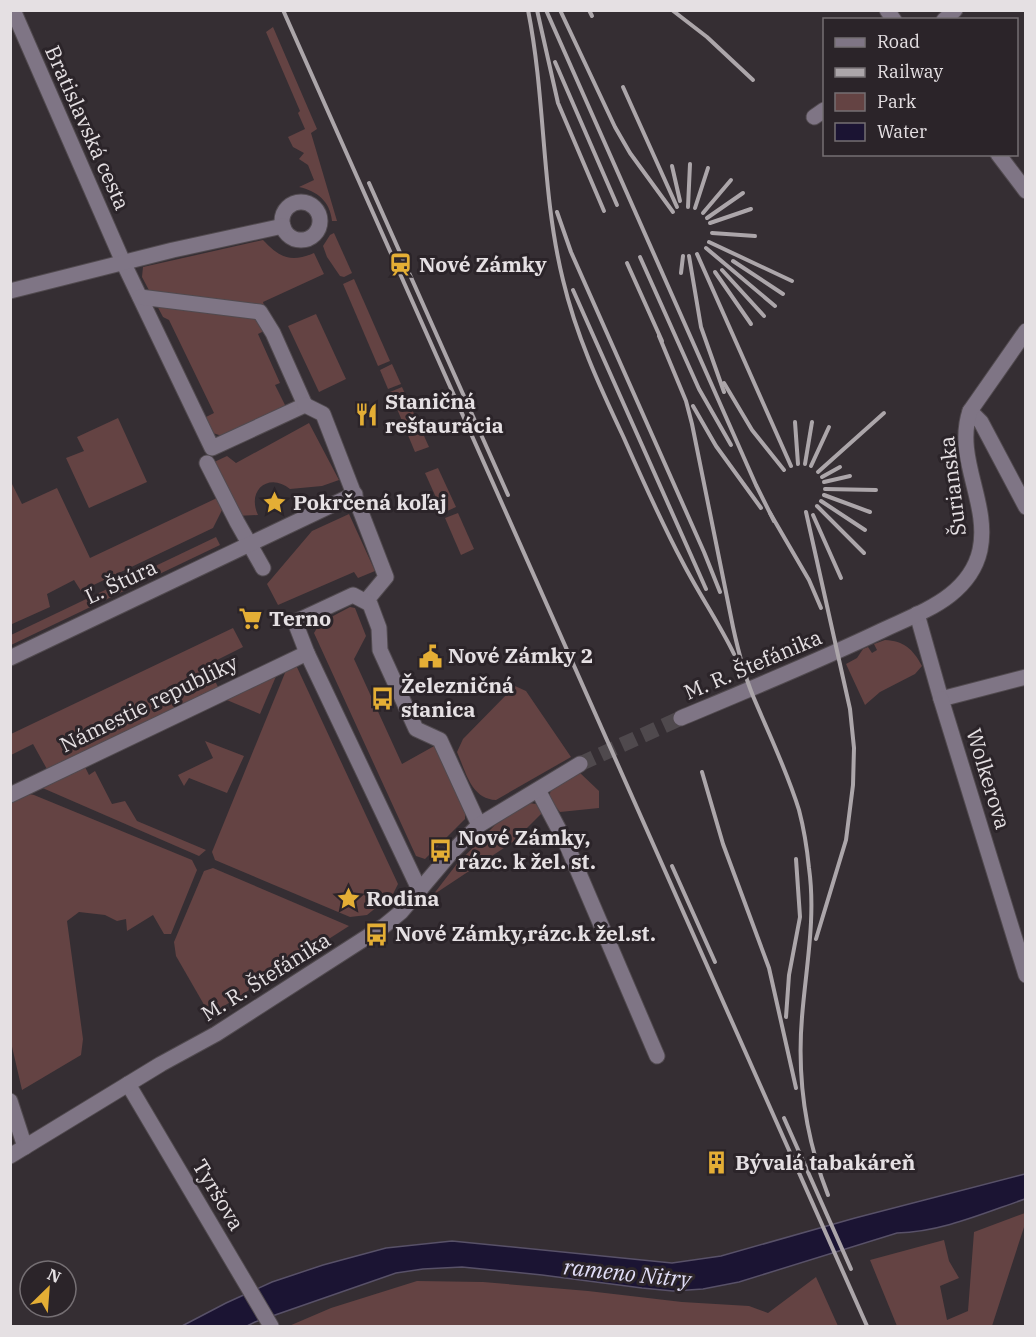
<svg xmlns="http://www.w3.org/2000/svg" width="1036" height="1337" font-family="'IBM Plex Serif',serif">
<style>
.green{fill:#644343}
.water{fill:#1b1433;stroke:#585168;stroke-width:1.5}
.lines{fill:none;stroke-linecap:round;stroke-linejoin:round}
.minor-tunnel{stroke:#4f494d;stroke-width:15;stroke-dasharray:15 8;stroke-linecap:butt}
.minor-casing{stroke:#514a4f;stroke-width:17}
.minor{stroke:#7f7585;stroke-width:15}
.rail{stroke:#aca6aa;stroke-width:4}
.labels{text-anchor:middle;stroke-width:6;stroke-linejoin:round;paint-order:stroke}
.street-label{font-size:21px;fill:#e5e0e3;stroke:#2b2429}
.poi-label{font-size:21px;font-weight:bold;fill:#e5e0e3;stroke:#2b2429;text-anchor:start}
.water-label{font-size:22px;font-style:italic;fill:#e1def8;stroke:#2b2429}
</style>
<rect width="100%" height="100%" fill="#352e33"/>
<!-- green -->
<g class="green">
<path d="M273,27L317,129L311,133L337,221H332C330,201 317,191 299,187L314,180L308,165L299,159L304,153L293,147L288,137L305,129L298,113L300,111L266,32Z"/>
<path d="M334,233L352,273L344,277L340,276L327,257L323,246L330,235Z"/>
<path d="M263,240C280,258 291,263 314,253L324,274L263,302L266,312V330L258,334L280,383L275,385L286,407L222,436L210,432L204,418L214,413L169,320L163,317L142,277L143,267Z"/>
<path d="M354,279L390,361L378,366L343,284Z"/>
<path d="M316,314L346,379L319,392L288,326Z"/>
<path d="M392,364L401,384L388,389L380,370Z"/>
<path d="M402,387L429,447L415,452L390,392Z"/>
<path d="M118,418L147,482L89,508L66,458L84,451L77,437Z"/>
<path d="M309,423L339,480L322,486L290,489C270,472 246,489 258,515L236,516L210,464L227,456L236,463Z"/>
<path d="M438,468L456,507L443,513L425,473Z"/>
<path d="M10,480L22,504L57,488L90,558L217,498L222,510L213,528L81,591L74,580L47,594L50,607L12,624L10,622Z"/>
<path d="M458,513L474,549L461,555L445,518Z"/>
<path d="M349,514L375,571L358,578L354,572L278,605L267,584L312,531Z"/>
<path d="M216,537L220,545L11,645V635Z"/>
<path d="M350,607L355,608L366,636L354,659L402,764L436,745L465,804V819L425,859L416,856L314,633L320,623Z"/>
<path d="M233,628L243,647L207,665L219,689L48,771L33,744L11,755V734Z"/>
<path d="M885,640C904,641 913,649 922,666L915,674L880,692L865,705L846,664L857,658L863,649L868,647L872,653L877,650L874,644Z"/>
<path d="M295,663L398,884L393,894L367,915L350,917L215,860L212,852L287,668Z"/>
<path d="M277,674L260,714L222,698Z"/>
<path d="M515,686L526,691L571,757L496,800C471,799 466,772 457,752L463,739Z"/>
<path d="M205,741L244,756L227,793L189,778L184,786L178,775L213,758Z"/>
<path d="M83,763L89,775L95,771L112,804L125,801L137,821L206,850L199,856L38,786Z"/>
<path d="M579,772L599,791V808L560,812L549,798L551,789Z"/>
<path d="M24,793L34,795L192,860L197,870L171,934H164L153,915L127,931L126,919L117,921L105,915L79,912L67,921L83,1039L81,1055L22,1090L10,1038V799Z"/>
<path d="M529,803L536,804L542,813L513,842L433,895L456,865L495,825Z"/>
<path d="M213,868L349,926L210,1015L176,956L174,942L204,871Z"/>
<path d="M1025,1213V1224L992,1326H897L870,1260L944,1240L949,1261L959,1278L940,1286L947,1320L968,1311L974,1232Z"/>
<path d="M816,1277L838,1326H289L331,1308L417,1281L483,1282L588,1291L682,1302L749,1306L768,1313Z"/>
</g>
<!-- water -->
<path class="water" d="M1025,1174V1199C984,1213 941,1232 897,1233L739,1282L703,1289L673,1291L642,1288L542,1275L462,1267L423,1269L396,1273L255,1322L247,1326H182L226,1303L272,1282L323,1265L386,1248L452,1241L672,1263L721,1256L855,1218Z"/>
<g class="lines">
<!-- minor-tunnel -->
<path class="minor-tunnel" d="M580,764L681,718"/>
<defs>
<g id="minor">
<path d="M13,10L123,262L212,448L305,405"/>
<path d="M887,10L894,20"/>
<path d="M944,20L955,10"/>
<path d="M814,117L824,110"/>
<path d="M998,154L1026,191"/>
<circle cx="301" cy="221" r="19"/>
<path d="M10,291L173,250L283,226"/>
<path d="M140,297L260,312L273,333L305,405"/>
<path d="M305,405L323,414L386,577L366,601"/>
<path d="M970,411L981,422L1026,507"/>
<path d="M207,463L237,522L263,568"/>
<path d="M917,614L941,699L1026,677"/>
<path d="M10,658L355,494"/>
<path d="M941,699L1026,975"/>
<path d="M681,718C748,690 816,662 881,631C904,620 931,610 950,595C964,584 976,568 980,550C990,503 954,458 970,411L1026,331"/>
<path d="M538,790L566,843L657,1056"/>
<path d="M10,795L307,653"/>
<path d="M420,891L307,653L295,622L353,595L370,604L379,628L380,650L416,729L440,740L479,825"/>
<path d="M128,1084L271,1326"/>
<path d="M10,1101L25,1147"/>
<path d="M10,1156L161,1064L216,1034L384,926L401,912L451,853L479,825L580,764"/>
</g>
</defs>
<!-- minor casing -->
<use href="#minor" class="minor-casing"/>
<!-- minor -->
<use href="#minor" class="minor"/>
<!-- rail -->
<g class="rail">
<path d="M283,10L867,1326"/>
<path d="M528,10C546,100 541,191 563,280C576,335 599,385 623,436C642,479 661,522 683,563C699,594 719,623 734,654"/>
<path d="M537,10L558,103L604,211"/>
<path d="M546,10L756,485L774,521"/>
<path d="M560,10L615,127L630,153L673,212"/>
<path d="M589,10L592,16"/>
<path d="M672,10L707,37L753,80"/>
<path d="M555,62L617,205"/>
<path d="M623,87L677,207"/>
<path d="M672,166L680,201"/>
<path d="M369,183L508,495"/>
<path d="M688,207L690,164"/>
<path d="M695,208L708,168"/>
<path d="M557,212L571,252L704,552L720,592"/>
<path d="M703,213L731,180"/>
<path d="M707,218L743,193"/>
<path d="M710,223L751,209"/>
<path d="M712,233L755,236"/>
<path d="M709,242L792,281"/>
<path d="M706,248L775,306"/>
<path d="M697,254L791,466"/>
<path d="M689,256L701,327L724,392"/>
<path d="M640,257L699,389L731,445"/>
<path d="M733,261L783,294"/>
<path d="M627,263L662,341"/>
<path d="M722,270L764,316"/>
<path d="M715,272L751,324"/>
<path d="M681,273L683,256"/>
<path d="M573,290L706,589"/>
<path d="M659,336L686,401L692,424L733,627C738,650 744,674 753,696C769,734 787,771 799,810C804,829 807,848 809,868C816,918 806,967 802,1017C797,1077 806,1139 828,1195"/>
<path d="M724,383L752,430L784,470"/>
<path d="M693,406L716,446L761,508"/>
<path d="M795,422L798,464"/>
<path d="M805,464L812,422"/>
<path d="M811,466L829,427"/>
<path d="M818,472L884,413"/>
<path d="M822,477L840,467"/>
<path d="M824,482L850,476"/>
<path d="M825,489L876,490"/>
<path d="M824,495L870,512"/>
<path d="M821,501L865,530"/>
<path d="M817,506L864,553"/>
<path d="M806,512L850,709L854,748L853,785L846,840L816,939"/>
<path d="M770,513L809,580L821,608"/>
<path d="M813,515L841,578"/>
<path d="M702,772L723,844L769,968L796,1088"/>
<path d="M672,866L715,962"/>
<path d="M786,1017L789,975L800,917L796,859"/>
<path d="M784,1118L851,1269"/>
</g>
</g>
<!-- icons -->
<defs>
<symbol id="station-bare" viewBox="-9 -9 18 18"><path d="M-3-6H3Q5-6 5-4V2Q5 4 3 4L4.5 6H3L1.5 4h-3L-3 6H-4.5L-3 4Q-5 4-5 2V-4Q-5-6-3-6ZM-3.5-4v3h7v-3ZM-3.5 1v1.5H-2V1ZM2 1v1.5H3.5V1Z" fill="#e4ae35" stroke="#2b2429" stroke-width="2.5" paint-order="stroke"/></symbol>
<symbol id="restaurant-bare" viewBox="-9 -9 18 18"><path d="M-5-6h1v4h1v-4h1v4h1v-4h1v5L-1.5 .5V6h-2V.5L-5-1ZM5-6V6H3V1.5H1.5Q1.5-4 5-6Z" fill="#e4ae35" stroke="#2b2429" stroke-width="2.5" paint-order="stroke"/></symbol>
<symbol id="sight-bare" viewBox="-9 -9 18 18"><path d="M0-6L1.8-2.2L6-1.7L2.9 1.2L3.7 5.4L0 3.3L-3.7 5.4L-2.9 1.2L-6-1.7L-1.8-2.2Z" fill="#e4ae35" stroke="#2b2429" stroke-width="2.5" paint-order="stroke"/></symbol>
<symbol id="supermarket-bare" viewBox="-9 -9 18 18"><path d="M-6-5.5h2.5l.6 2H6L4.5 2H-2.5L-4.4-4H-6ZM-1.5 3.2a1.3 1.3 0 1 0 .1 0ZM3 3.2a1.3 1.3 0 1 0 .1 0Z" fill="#e4ae35" stroke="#2b2429" stroke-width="2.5" paint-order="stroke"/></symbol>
<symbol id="civic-bare" viewBox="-9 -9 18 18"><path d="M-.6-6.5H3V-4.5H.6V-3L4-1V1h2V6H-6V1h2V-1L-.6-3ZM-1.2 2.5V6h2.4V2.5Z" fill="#e4ae35" stroke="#2b2429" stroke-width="2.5" paint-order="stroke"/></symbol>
<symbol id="bus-bare" viewBox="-9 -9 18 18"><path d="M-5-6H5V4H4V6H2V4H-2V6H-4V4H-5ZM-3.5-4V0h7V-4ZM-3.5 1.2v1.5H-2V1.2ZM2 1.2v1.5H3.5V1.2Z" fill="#e4ae35" stroke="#2b2429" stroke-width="2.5" paint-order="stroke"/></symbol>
<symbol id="building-bare" viewBox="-9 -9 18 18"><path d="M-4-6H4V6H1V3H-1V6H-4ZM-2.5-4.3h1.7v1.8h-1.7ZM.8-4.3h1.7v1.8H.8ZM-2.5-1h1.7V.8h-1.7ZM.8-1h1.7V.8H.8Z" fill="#e4ae35" stroke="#2b2429" stroke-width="2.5" paint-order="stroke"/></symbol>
</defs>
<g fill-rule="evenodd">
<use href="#station-bare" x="384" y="248" width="33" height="33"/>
<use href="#restaurant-bare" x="350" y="398" width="33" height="33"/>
<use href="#sight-bare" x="258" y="486" width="33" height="33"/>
<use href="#supermarket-bare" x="234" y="602" width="33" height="33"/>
<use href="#civic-bare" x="414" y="640" width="33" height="33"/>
<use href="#bus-bare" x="366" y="682" width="33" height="33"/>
<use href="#bus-bare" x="424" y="834" width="33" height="33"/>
<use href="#sight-bare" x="332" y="882" width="33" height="33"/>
<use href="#bus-bare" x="360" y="918" width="33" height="33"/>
<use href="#building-bare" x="700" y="1146" width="33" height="33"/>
</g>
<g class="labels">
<!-- street labels -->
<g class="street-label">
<text transform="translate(87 128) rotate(66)" y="7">Bratislavská cesta</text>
<text transform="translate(953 486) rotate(-97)" y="7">Šurianska</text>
<text transform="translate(121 582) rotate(-25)" y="7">Ľ. Štúra</text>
<text transform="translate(753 665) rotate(-23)" y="7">M. R. Štefánika</text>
<text transform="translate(149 704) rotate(-26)" y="7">Námestie republiky</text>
<text transform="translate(988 779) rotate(73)" y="7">Wolkerova</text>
<text transform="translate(266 977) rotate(-32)" y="7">M. R. Štefánika</text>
<text transform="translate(218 1195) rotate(59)" y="7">Tyršova</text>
</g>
<!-- poi labels -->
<g class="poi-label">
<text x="419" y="272">Nové Zámky</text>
<text x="385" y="409">Staničná<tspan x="385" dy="24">reštaurácia</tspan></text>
<text x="293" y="510">Pokrčená koľaj</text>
<text x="269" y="626">Terno</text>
<text x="448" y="663">Nové Zámky 2</text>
<text x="401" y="693">Železničná<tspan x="401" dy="24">stanica</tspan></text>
<text x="458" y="845">Nové Zámky,<tspan x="458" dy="24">rázc. k žel. st.</tspan></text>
<text x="366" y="906">Rodina</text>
<text x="395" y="941">Nové Zámky,rázc.k žel.st.</text>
<text x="735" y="1170">Bývalá tabakáreň</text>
</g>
<!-- water labels -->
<g class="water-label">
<text transform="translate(627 1273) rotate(6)" y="8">rameno Nitry</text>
</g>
</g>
<!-- border -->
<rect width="1036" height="1337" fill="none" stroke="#e5e0e3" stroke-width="24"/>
<!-- legend -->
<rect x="823" y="18" width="195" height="138" fill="#2b2429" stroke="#756f73" stroke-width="1.5"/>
<rect x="835" y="38" width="30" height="9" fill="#7f7585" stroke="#756f73" stroke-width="1.5"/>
<text x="877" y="48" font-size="18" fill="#e5e0e3">Road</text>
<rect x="835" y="68" width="30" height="9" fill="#aca6aa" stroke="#756f73" stroke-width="1.5"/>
<text x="877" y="78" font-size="18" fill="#e5e0e3">Railway</text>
<rect x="835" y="93" width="30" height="18" fill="#644343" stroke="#756f73" stroke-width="1.5"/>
<text x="877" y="108" font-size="18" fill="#e5e0e3">Park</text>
<rect x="835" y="123" width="30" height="18" fill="#1b1433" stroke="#756f73" stroke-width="1.5"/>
<text x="877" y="138" font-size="18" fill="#e5e0e3">Water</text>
<!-- north arrow -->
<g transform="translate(48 1289) rotate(25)"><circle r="28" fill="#2b2429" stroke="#756f73" stroke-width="1.5"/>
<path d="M0-4.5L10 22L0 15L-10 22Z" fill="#e4ae35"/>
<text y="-9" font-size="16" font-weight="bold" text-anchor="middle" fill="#e5e0e3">N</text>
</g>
</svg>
